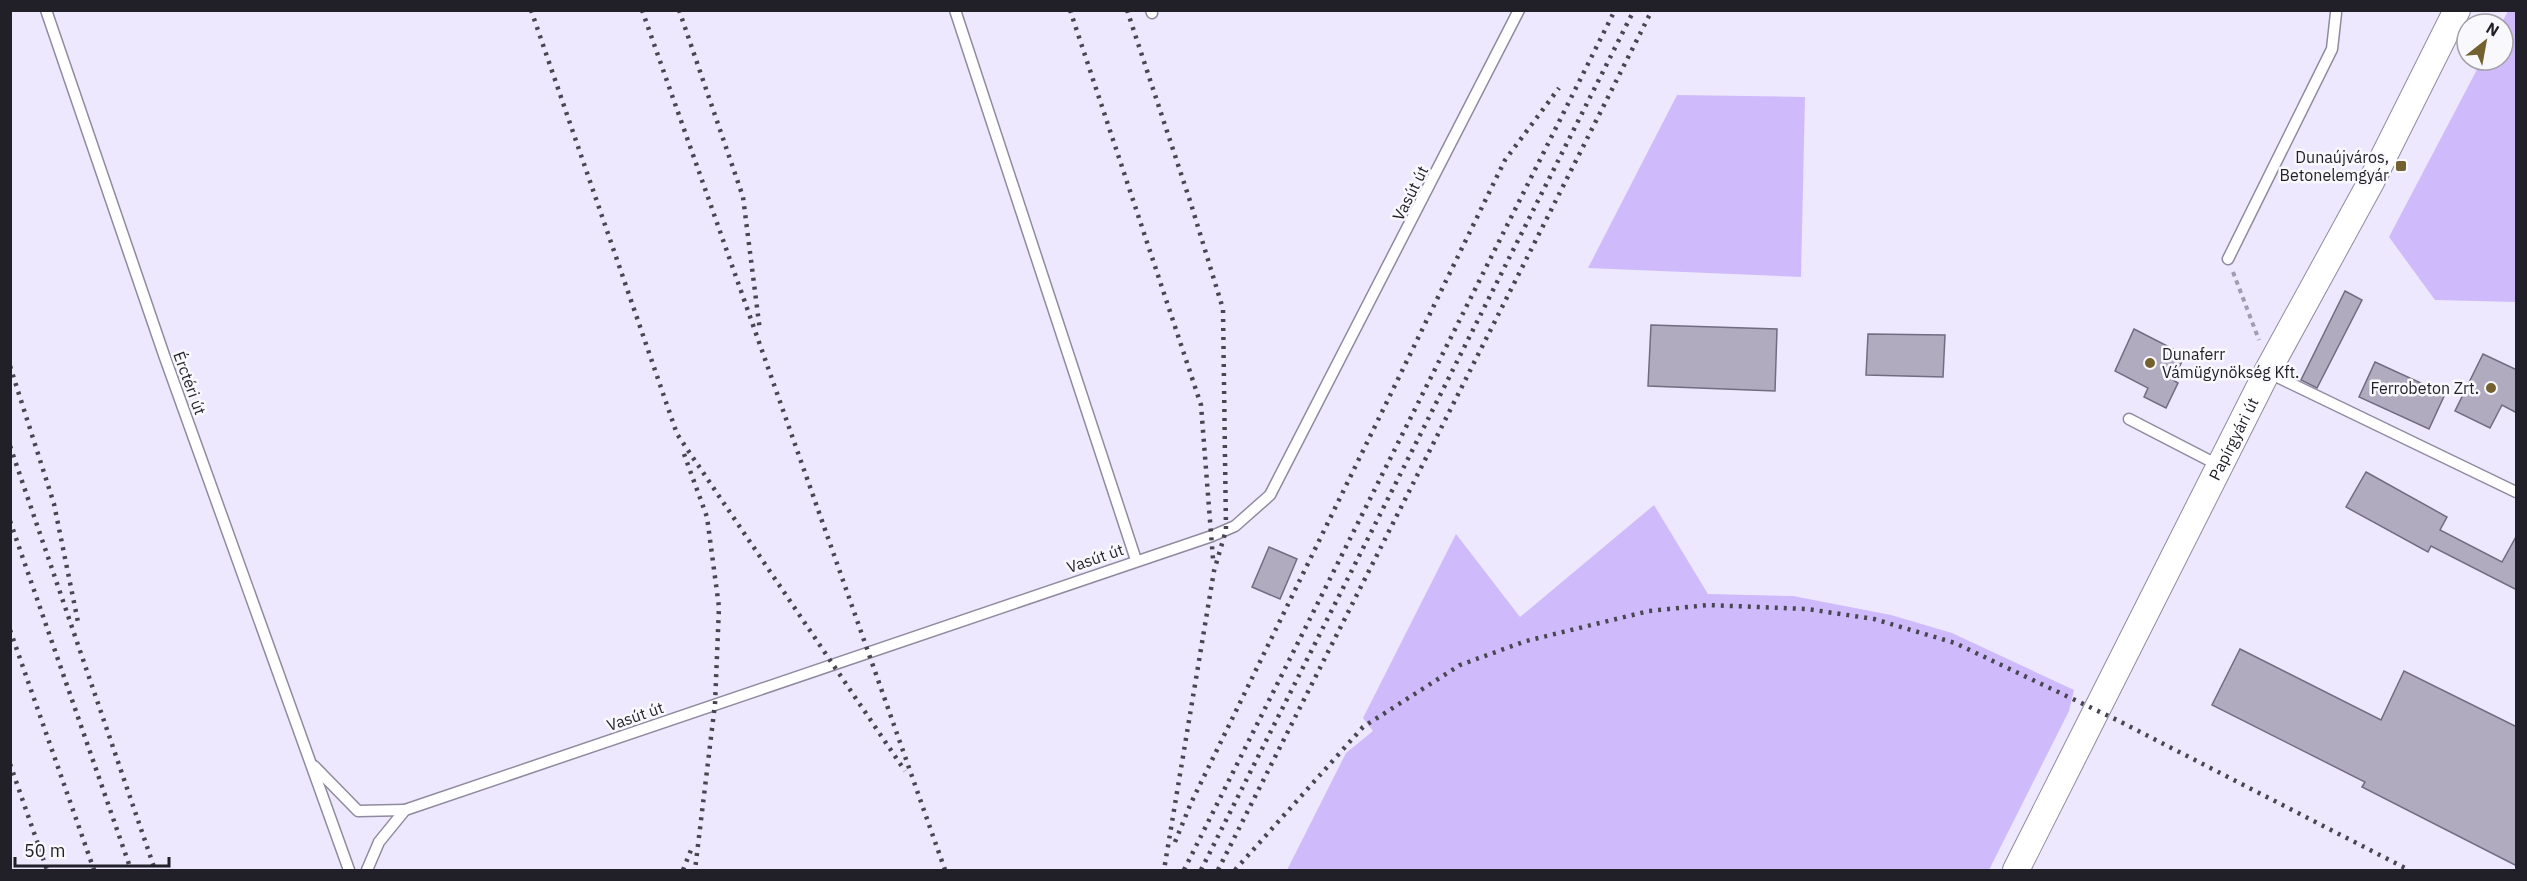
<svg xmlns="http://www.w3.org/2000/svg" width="2527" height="881" font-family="'IBM Plex Sans',sans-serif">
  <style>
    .green { fill: #cfbbfb }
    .building { fill: #b1abc0; stroke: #726c80; stroke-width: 1.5 }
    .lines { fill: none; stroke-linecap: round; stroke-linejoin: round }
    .service-casing { stroke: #908a9f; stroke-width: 13 }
    .tertiary-casing { stroke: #908a9f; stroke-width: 28 }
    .path { stroke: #a19dae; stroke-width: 4; stroke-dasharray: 4.5 4.5; stroke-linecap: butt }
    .service { stroke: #fff; stroke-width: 10 }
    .tertiary { stroke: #fff; stroke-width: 26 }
    .rail { stroke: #484650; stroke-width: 4.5; stroke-dasharray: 3 6; stroke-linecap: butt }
    .poi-dot { fill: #746130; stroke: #f9f8fd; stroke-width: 2 }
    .labels { text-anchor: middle; stroke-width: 5; stroke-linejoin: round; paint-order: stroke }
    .poi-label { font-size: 16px; fill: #211f27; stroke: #f9f8fd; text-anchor: end }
    .street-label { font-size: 16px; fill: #211f27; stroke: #f9f8fd }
  </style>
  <rect width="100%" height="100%" fill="#eee8fe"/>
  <!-- green -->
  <g class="green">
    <path d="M2508,11H2516V302L2435,300L2389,237L2482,60H2503V24H2501Z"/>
    <path d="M1677,95L1805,97L1801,277L1588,268Z"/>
    <path d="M1654,505L1708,594L1793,596L1891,615L1952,633L2074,690L2069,711L1989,870H1287L1346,753L1373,731L1363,718L1456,534L1520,617Z"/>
  </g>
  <!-- building -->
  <g class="building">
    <path d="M2345,291L2362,300L2317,388L2301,380Z"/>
    <path d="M1651,325L1777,329L1775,391L1648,386Z"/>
    <path d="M2134,329L2185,355L2173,380L2178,383L2166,408L2144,397L2148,388L2115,371Z"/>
    <path d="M1868,334L1945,335L1943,377L1866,375Z"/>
    <path d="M2483,354L2517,370V413L2502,405L2490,428L2455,411Z"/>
    <path d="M2375,362L2445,394L2429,429L2359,397Z"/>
    <path d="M2366,472L2447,517L2440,530L2502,562L2517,535V590L2431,546L2428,552L2346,507Z"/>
    <path d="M1269,547L1297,559L1280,599L1252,587Z"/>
    <path d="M2240,649L2381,720L2404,671L2517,727V866L2362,787L2365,782L2212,705Z"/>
  </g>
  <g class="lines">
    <defs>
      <g id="service">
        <path d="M46,10L164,355L349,870"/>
        <path d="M955,10L1136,560"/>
        <path d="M1151,10L1152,13"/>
        <path d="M2228,259L2332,49L2336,13"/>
        <path d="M2267,372L2516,492"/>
        <path d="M2129,419L2220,466"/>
        <path d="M314,766L358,811L405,810"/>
        <path d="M367,870L379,842L405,810L1212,536L1235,526L1270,495L1519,10"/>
      </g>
      <g id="tertiary">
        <path id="s1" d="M2016,870L2267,372L2371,182L2457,10"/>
      </g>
    </defs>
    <!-- service casing -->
    <use href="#service" class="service-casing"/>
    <!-- tertiary casing -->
    <use href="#tertiary" class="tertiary-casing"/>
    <!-- path -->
    <path class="path" d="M2233,272L2259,340"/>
    <!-- service -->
    <use href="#service" class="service"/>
    <!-- tertiary -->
    <use href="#tertiary" class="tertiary"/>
    <!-- rail -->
    <g class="rail">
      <path d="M531,10L677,434L905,771"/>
      <path d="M642,10L945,870"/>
      <path d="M679,10L743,197L760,331"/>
      <path d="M1070,10L1201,405L1213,559"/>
      <path d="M1127,10L1191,204L1223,309L1226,530L1214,571L1164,870"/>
      <path d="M10,366L54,504L78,622"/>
      <path d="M10,446L155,870"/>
      <path d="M684,454L707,517L719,607L715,704L695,870"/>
      <path d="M10,521L131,870"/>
      <path d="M10,630L94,870"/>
      <path d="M10,764L47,870"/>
      <path d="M1175,842L1191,803L1505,160L1559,88"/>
      <path d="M683,870L693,845"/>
      <path d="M1184,870L1615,10"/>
      <path d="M1201,870L1634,10"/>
      <path d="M1218,870L1652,10"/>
      <path d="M1235,870L1363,727L1460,665L1526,641L1649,611L1708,605L1807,609L1874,619L1955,643L2117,720L2409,870"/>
    </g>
  </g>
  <!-- markers -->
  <g class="poi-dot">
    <rect x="2395" y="160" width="12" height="12" rx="3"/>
    <circle cx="2150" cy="363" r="6"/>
    <circle cx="2491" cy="388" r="6"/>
  </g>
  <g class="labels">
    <!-- poi labels -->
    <g class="poi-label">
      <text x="2389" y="163">Dunaújváros,<tspan x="2389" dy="18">Betonelemgyár</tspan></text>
      <text x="2162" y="360" text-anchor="start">Dunaferr<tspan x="2162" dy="18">Vámügynökség Kft.</tspan></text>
      <text x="2479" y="394">Ferrobeton Zrt.</text>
    </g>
    <!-- street labels -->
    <g class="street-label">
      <text transform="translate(1410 193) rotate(-63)" y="6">Vasút út</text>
      <text transform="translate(190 383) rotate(70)" y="6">Érctéri út</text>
      <text dy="6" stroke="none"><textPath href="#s1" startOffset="483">Papírgyári út</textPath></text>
      <text transform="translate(1095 558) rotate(-19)" y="6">Vasút út</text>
      <text transform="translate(635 716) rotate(-19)" y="6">Vasút út</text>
    </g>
  </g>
  <!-- border -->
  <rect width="2527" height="881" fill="none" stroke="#211f27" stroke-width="24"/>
  <!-- north arrow -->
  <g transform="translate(2485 42) rotate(31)"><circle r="28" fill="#f9f8fd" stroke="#a3a1a7" stroke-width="1.5"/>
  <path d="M0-4.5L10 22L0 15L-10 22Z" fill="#746130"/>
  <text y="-9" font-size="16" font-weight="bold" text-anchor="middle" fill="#211f27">N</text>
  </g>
  <!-- scale -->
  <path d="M15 857v9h154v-9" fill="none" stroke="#211f27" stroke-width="3"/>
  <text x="24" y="857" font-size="18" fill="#211f27" stroke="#f9f8fd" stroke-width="4.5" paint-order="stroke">50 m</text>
</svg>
